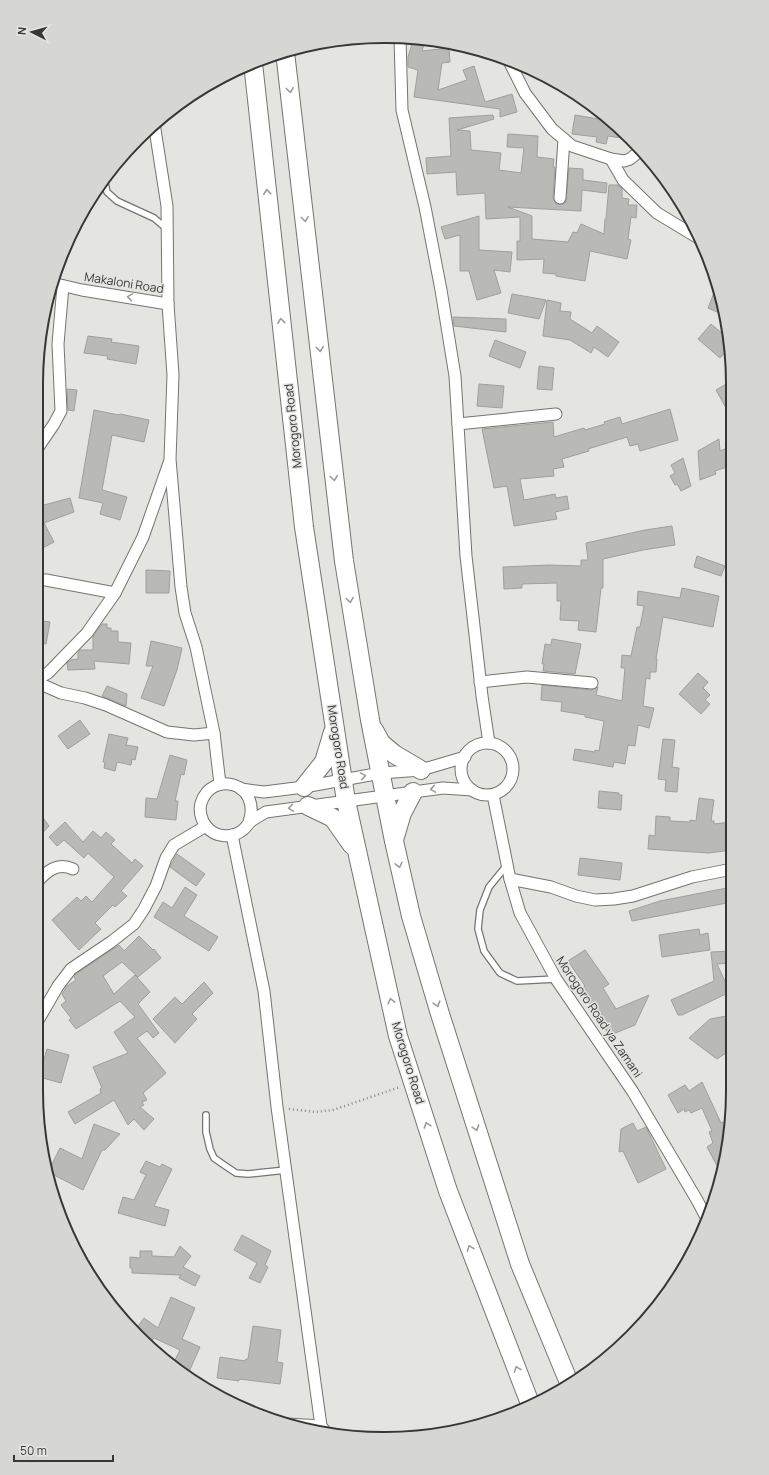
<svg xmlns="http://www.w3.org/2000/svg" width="769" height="1475" font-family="Manrope,sans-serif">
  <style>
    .building { fill: #b9b9b6; stroke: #9f9f9c }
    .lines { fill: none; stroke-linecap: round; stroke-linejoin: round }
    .service-casing { stroke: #747471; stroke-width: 8 }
    .minor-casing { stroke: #747471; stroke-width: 13 }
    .trunk-casing { stroke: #747471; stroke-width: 20 }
    .path { stroke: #8a8a88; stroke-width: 2.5; stroke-dasharray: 1 3; stroke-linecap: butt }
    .service { stroke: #fff; stroke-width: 5.5 }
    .minor { stroke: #fff; stroke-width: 11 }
    .trunk { stroke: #fff; stroke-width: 18 }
    .oneway { stroke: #9b9b9a }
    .labels { text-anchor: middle; stroke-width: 3; stroke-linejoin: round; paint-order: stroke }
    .street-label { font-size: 12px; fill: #373736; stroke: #e4e4e1 }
    .rim { fill: none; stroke: #373736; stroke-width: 2 }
  </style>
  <rect width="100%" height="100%" fill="#e4e4e1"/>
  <!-- building -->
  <g class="building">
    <path d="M414,38L425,40L422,51L449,48L450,62L442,63L438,90L467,80L463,70L474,66L485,102L512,94L517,112L500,117V109L414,97L418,70L408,67V57Z"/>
    <path d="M600,113L614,122L629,139L608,136L606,144L596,142L597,137L572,134L575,115L599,119Z"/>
    <path d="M493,115L494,119L457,130L470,131L471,150L501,153L499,170L521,173L524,148L507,147L508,134L538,136L537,157L554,159L553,167H555L553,198L556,204H563L566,202L569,168L583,169V180L607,183L606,193L582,190L581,211L508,207L532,216V239L568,242L573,232L577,233L581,224L604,234L605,219H606L609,185H618L622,189V198L629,199L628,205H637L636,218L631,217L628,239L631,240L627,259L590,251L585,281L556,276V274L543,273L544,259L517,260V241H520V217L486,219L485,193L457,195L456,172L427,174L426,158L451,156L449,118Z"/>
    <path d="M479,216V250L512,252L510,272L494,270L501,293L477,300L469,271H460V235L445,239L441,227Z"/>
    <path d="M716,288L721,305L724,315L708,308Z"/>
    <path d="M512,294L546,300L539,319L508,313Z"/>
    <path d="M547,300L561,303L560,311L571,312L570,319L592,333L597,326L619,342L608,357L594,347L591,353L570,340L543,336Z"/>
    <path d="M453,317L506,319V332L454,326Z"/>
    <path d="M711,324L730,340V347L720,358L698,339Z"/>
    <path d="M88,336L112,339L111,342L139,346L136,364L107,359L108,356L84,353Z"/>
    <path d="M495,340L526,352L520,368L489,356Z"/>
    <path d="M539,366L554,368L552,390L537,389Z"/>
    <path d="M479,384L504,386L502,408L477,406Z"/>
    <path d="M726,384L730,391V415L716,390Z"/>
    <path d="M67,389L77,390L74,411L68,410Z"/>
    <path d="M670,409L678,440L640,451L638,444L630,446L627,437L588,449L589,451L562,459L564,467L553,469L554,476L520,479L524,500L555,494L556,498L567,496L569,509L555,512L557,519L514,526L507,486L494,488L482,429L553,422L554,437L584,428L585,430L605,424L604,422L620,417L622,424Z"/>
    <path d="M94,410L119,415L120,414L149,420L144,442L112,435L102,490L127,497L120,520L100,514L103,503L79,498Z"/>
    <path d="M719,439L720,451L727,448L730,456V466L715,471L716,474L700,480L698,451Z"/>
    <path d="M683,458L691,486L681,491L677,484L675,485L670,476L675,473L671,465Z"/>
    <path d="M70,498L74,512L44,523L54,542L37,551V507Z"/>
    <path d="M672,526L675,545L643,550L603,559V588H601L596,632L578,630L579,621L560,620L561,601H557V583L522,584V588L504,589L503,567L549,565L581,566V560H588L586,543L645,530Z"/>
    <path d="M697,556L725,566L721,576L694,567Z"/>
    <path d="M146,570L170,571L169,593H146Z"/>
    <path d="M682,588L719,596L713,627L663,617L656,659H657L656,672H650V679L646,678L643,706L654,708L649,728L638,725L635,746L628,745L625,764L614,762L613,767L573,760L575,749L595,752V750L599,751L604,721L585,717V715L561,711L562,702L541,700L542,685L591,690L598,687L596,695L622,701L625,668H621L622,655L631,656L637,627H640L644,606L637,605L638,591L680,598Z"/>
    <path d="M36,620L50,622L46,644L36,642Z"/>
    <path d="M102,624H107V628H111V631H118V642L131,643L129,664L94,661L95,669L68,670L67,663L71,660L78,659V653L80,650H93V636Z"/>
    <path d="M552,639L581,644L575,674L543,671L544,664H542L545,644L551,645Z"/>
    <path d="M151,641L182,648L177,670L164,706L141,698L153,666H146Z"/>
    <path d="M698,673L708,682L703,688L710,695L705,700L710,704L701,714L679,694Z"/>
    <path d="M107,686L127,694L126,706L102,696Z"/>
    <path d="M80,720L90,734L68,749L58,736Z"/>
    <path d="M109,734L128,738L126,745L138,747L135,760L132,759L131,765L117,762L115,771L104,768L105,762H103Z"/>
    <path d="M663,739L675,740L672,767L679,768L677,792L665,791L666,780L658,779Z"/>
    <path d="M170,755L187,760L184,775L181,774L175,801H178L176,820L145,817L146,798L157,799Z"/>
    <path d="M599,791L619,793V795H622L621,810L598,808Z"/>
    <path d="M699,798L714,800L711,821H714V824L731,822V850L709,853L648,849L649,835L655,836L656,816L670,817V821L690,822V820L696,821Z"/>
    <path d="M36,808L49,826L36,840Z"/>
    <path d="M65,822L83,842L93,831L101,838L106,832L115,840L111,844L132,863L135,859L143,866L121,891L127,896L115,907L113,905L95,923L101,929L79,950L52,920L77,897L81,901L86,896L92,902L114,877L88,853L84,858L64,840L57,846L49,837Z"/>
    <path d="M177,854L205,874L196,886L170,867Z"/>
    <path d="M580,858L622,863L620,880L578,875Z"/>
    <path d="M185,887L197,895L184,916L218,937L209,951L154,917L163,902L172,908Z"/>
    <path d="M732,887V902L632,921L629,911L660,901Z"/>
    <path d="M699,929L700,935L708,933L710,950L662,957L659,935Z"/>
    <path d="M139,936L153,950L154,949L161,958L138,977L122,962L103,976L114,994L135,975L150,992L138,1004L159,1033L153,1038L147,1031L137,1038L166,1073L143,1093L147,1100L142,1102L144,1105L140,1107L154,1119L144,1130L134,1119L128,1125L114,1100L75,1124L68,1112L101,1093L100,1089L102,1088L93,1067L128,1053L114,1032L135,1017L120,1001L76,1029L69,1020L71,1018L61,1005L66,1001L62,994L67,986L76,980L74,977L76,974L119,945L124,951Z"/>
    <path d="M585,950L609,984L603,988L616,1009L649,995L635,1025L608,1036L600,1013L598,1015L580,990L585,986L568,961Z"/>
    <path d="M732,951V963L717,964L730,992L682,1015H678L671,1000L714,981L711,952Z"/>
    <path d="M204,982L213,993L192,1014L197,1019L175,1043L153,1019L175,997L182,1004Z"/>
    <path d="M732,1015V1049L717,1059L689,1038L710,1019Z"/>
    <path d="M47,1049L69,1055L61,1083L39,1077Z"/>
    <path d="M702,1082L721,1123L726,1121L730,1130L722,1175L707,1147L713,1143L709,1132L712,1131L702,1108L691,1113L689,1110L685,1112L684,1109L678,1113L668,1095L685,1085L689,1091Z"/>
    <path d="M633,1123L637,1131L646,1127L666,1169L638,1183L623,1151L619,1152L621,1129Z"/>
    <path d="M94,1124L120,1134L105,1150H102L83,1190L50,1173L49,1170L60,1148L82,1159Z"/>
    <path d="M146,1161L160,1167L162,1164L172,1169L154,1206L169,1210L165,1226L118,1213L123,1197L134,1200L146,1175L140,1172Z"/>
    <path d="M242,1235L271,1251L265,1265L268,1267L260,1283L249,1278L257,1263L234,1250Z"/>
    <path d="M180,1246L191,1256L183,1267L200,1276L195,1286L179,1278L181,1275L132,1273V1268H130V1257L140,1258V1251H152V1256L174,1257Z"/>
    <path d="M171,1297L195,1308L182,1339L200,1347L188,1374L180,1370L173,1364L180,1350L154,1338L150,1342L136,1329L144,1318L158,1328Z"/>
    <path d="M253,1326L281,1330L277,1362L283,1363L280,1384L239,1379V1381L217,1378L220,1357L245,1361L246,1359H248Z"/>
  </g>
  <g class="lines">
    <defs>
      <g id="service">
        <path d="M104,179L107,192L117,201L154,218L167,229"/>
        <path d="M507,865L489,887L480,910L478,929L484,951L500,973L517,981L556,979"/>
        <path d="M206,1115V1132L210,1149L214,1158L224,1165L236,1173L248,1174L286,1170"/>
      </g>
      <g id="minor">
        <path d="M400,37L402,110L425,207L441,290L455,376L466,556L482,696L489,743"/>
        <path d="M509,61L525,93L552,129L572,146L611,159L624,161L630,159L640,151"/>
        <path d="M154,123L167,206L168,304L173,375L170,459L181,587L185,613L196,647L214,733L220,784"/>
        <path d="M611,159L623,180L657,213L700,239"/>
        <path d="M560,198L564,139"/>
        <path d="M52,283L82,290L168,304"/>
        <path d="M458,424L556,414"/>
        <path d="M37,449L54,424L61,411L58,344L63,286"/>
        <path d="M37,580H46L115,593"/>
        <path d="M36,680L48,673L87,633L115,593L143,537L169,463"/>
        <path d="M36,682L61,693L85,698L106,705L167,732L194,735L214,733"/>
        <path d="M480,682L527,677L592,683"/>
        <circle cx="487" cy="769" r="26"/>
        <path d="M241,789L264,792L304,787L381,773L421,770L465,757"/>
        <path d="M493,795L510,879L520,913L556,979L633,1092L697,1200L707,1219"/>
        <path d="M249,822C262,783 212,769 201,803C199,810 201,820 206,826C215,838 233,839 244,829C246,827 248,824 250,822C255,818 261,815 266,812L443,788L472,790"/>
        <path d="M232,835L264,991L277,1107L321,1426L324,1430"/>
        <path d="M510,879L551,887L576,896L595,900L614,899L633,896L692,877L732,869"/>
        <path d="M36,883C47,871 57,862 73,869"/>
        <path d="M36,1024L58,986L71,969L111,942L134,924L144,909L156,886L166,858L174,845L206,826"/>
        <path d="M288,1424L321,1426"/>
      </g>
      <g id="trunk">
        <path d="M285,52L344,561L370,720L394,841L411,916L440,1014L520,1264L570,1385"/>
        <path d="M253,63L304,527L346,801L398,1036L448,1191L531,1406"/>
        <path d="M374,730L381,743L394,754L421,770"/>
        <path d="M304,787L324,762L333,732"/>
        <path d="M308,806L333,818L352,845"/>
        <path d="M394,840L402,813L413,792"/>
      </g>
    </defs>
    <!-- service casing -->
    <use href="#service" class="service-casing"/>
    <!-- minor casing -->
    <use href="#minor" class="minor-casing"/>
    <!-- trunk casing -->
    <use href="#trunk" class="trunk-casing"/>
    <!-- path -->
    <path class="path" d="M289,1109L316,1112L333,1110L400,1087"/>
    <!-- service -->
    <use href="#service" class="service"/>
    <!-- minor -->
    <use href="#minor" class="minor"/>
    <!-- trunk -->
    <use href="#trunk" class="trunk"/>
  </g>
  <!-- one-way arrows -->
  <defs><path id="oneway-chevron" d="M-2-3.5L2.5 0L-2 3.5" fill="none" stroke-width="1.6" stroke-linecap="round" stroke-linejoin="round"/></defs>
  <g class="oneway">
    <use href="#oneway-chevron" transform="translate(290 90) rotate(83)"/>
    <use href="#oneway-chevron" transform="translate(267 192) rotate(-96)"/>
    <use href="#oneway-chevron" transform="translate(305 219) rotate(83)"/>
    <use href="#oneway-chevron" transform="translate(130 297) rotate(-171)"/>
    <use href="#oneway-chevron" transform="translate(281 321) rotate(-96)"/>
    <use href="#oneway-chevron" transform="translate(320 349) rotate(83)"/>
    <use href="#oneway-chevron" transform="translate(334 478) rotate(83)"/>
    <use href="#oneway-chevron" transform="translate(350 600) rotate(81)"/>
    <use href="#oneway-chevron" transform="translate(363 776) rotate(-9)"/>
    <use href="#oneway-chevron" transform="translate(433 789) rotate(171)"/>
    <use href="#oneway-chevron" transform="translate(291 808) rotate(171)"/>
    <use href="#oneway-chevron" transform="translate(399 865) rotate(77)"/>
    <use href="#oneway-chevron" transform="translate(391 1001) rotate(-103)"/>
    <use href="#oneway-chevron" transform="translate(437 1004) rotate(74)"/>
    <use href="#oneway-chevron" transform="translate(427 1125) rotate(-108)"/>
    <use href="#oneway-chevron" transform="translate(476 1128) rotate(72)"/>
    <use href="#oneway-chevron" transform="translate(470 1248) rotate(-111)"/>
    <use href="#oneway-chevron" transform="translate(517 1369) rotate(-111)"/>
  </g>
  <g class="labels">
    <!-- street labels -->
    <g class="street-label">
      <text transform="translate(124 283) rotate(9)" y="4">Makaloni Road</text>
      <text transform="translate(293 426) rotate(-96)" y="4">Morogoro Road</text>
      <text transform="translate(338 747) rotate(81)" y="4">Morogoro Road</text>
      <text transform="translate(599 1017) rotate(56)" y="4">Morogoro Road ya Zamani</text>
      <text transform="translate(408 1063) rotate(73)" y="4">Morogoro Road</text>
    </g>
  </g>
  <!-- crop -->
  <path d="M0 0H769V1475H0ZM384 43H385A341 341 0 0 1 726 384V1091A341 341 0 0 1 385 1432H384A341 341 0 0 1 43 1091V384A341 341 0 0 1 384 43Z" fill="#d6d6d3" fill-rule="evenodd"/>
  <path class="rim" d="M384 43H385A341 341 0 0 1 726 384V1091A341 341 0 0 1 385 1432H384A341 341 0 0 1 43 1091V384A341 341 0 0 1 384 43Z"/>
  <!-- north arrow -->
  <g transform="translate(32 32) rotate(276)" stroke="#e4e4e1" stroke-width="3" paint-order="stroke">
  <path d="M0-3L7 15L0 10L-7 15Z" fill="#373736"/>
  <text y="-6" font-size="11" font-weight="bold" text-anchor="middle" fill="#373736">N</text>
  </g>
  <!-- scale -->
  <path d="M14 1455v6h99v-6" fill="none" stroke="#373736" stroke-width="2"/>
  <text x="20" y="1455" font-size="12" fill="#373736" stroke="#e4e4e1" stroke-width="3" paint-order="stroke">50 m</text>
</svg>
